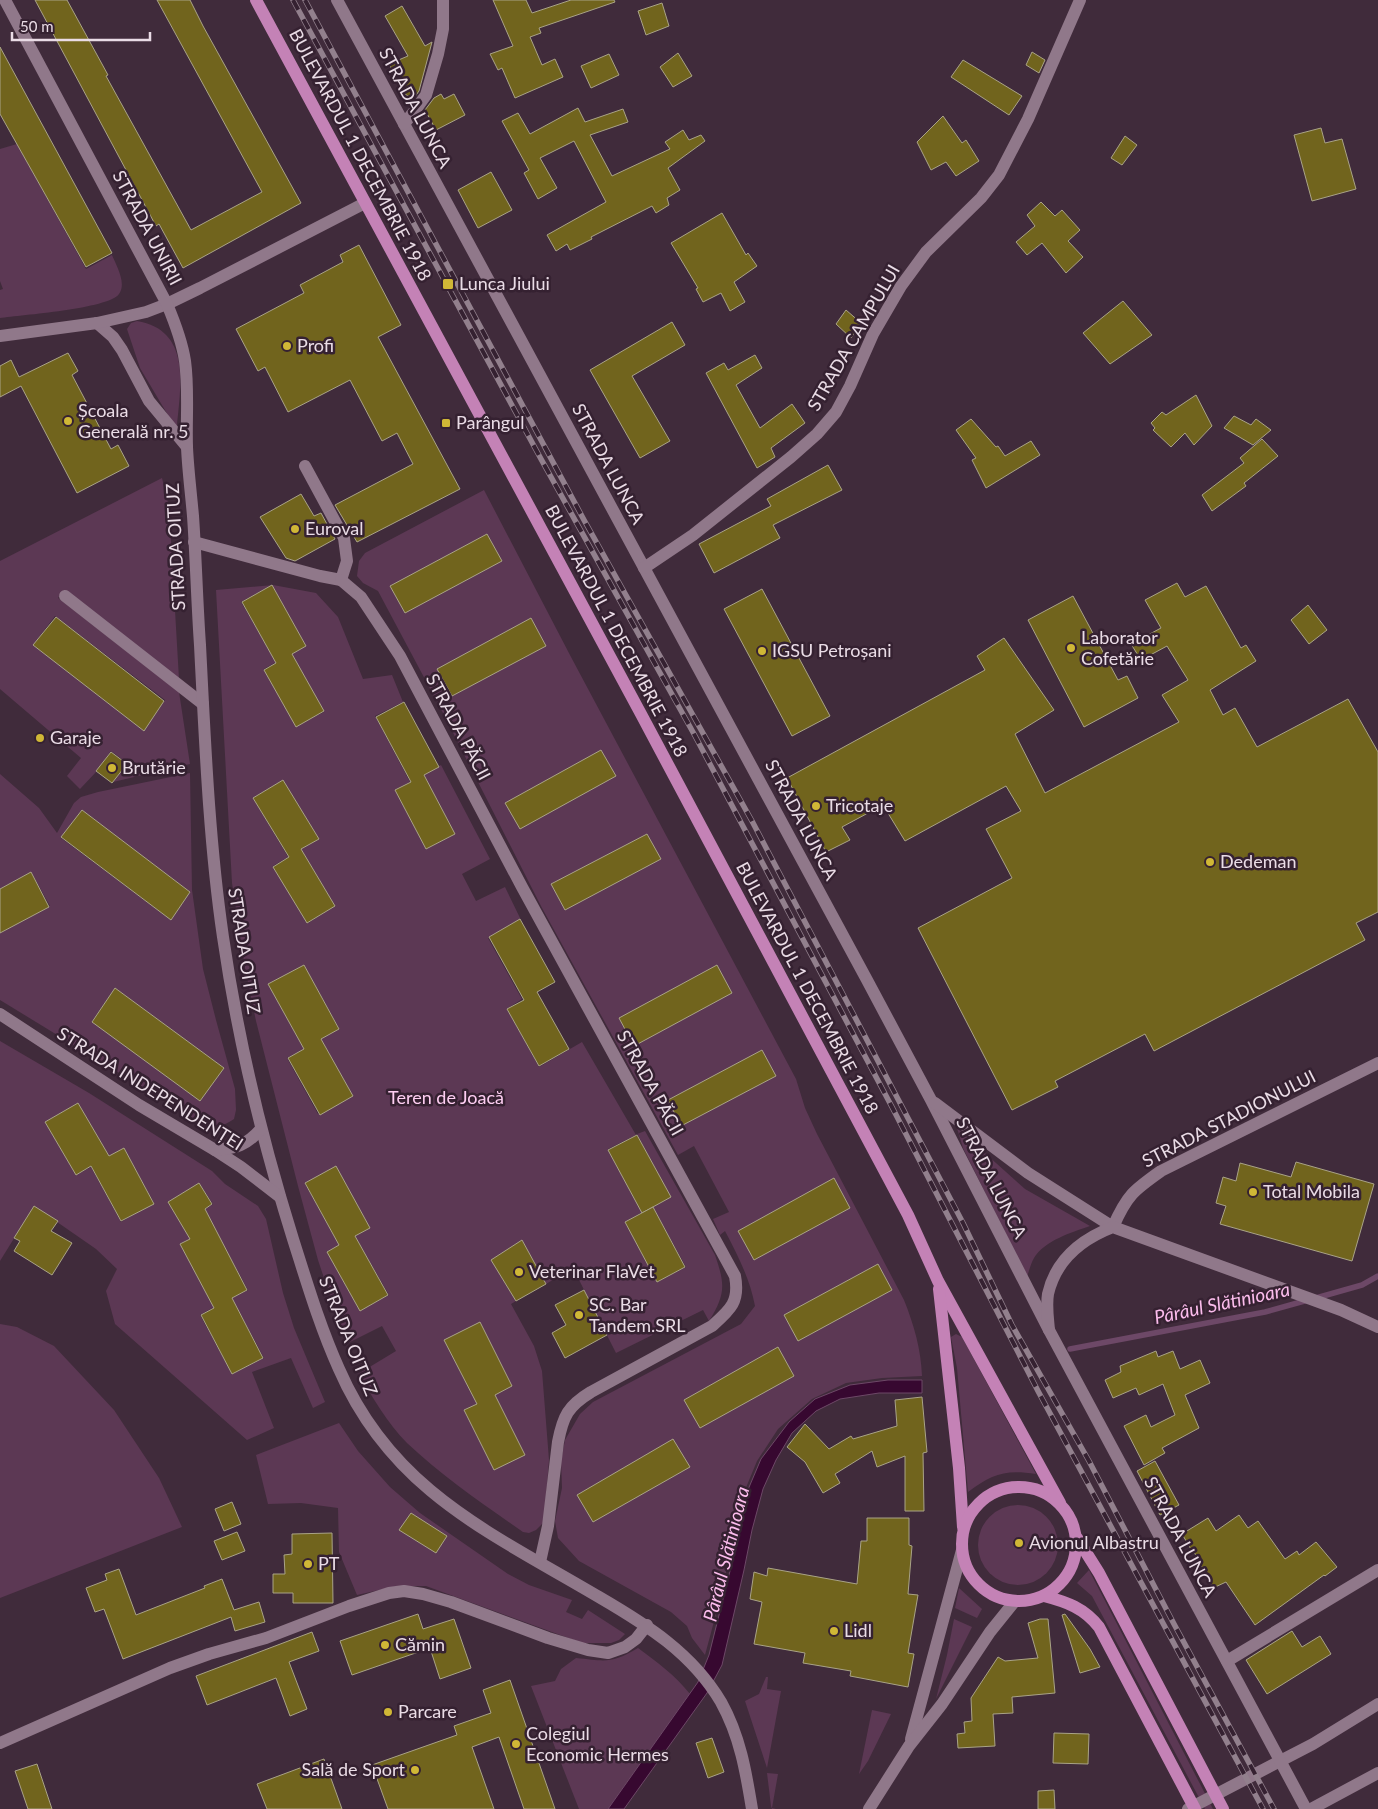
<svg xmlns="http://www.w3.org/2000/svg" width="1378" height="1809" font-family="Lato,sans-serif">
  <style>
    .green { fill: #5c3854; fill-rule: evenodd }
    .water { fill: #370830; stroke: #6d4867 }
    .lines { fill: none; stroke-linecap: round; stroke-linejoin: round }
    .stream { stroke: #6d4867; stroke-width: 5.5 }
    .building { fill: #71641d; stroke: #a9a387 }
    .minor { stroke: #90788a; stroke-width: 12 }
    .tertiary { stroke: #90788a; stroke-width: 12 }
    .secondary { stroke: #90788a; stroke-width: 12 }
    .primary { stroke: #c482b6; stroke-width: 12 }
    .rail-casing { stroke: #92808d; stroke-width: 5.5 }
    .rail { stroke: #352131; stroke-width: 4; stroke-dasharray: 11; stroke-linecap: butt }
    .poi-dot { fill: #d0b736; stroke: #352131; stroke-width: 2 }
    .labels { text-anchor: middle; stroke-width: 5; stroke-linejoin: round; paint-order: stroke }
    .street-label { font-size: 18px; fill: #eadce6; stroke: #352131 }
    .poi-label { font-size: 18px; fill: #eadce6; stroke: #352131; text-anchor: start }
    .park-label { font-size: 18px; fill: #fecef2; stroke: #352131 }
    .water-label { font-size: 19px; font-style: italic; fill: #fbbcec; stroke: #352131 }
  </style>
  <rect width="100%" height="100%" fill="#402b3b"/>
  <!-- green -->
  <g class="green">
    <path d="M17,144L86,269L112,255C116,265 127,283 119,294C108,309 21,315 0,318V290L3,289L0,281V149Z"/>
    <path d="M137,321C191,330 181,385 177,426L175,427L140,368L127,329L131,323Z"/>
    <path d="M162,478L169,507L179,679L64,590L58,598L179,692L190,764L113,782L127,763L111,751L96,772L80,789L67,776L81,758L0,689V561ZM55,616L165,700L144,731L33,645Z"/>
    <path d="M484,490L571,657L796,1079L805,1108L817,1134L904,1300C914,1325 921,1349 922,1376L882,1378L846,1383L812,1399L778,1429L757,1461L745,1490L720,1599L705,1655L692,1638L687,1626L671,1612L579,1561L558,1538L555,1521L562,1488L561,1461L565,1440L580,1414L593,1402L741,1324L755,1306C750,1279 738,1256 725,1231L720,1235L713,1219L729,1212L694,1146L678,1155L542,908L443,713L378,591L363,583L357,576L359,561L365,553Z"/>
    <path d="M273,585L316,593L338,617L363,679L392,675L403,702L375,716L410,782L395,790L426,849L455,834L424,775L441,765L490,859L462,874L476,901L505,887L521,920L488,938L522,999L507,1009L539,1067L582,1042L636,1135L608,1149L642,1212L625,1222L657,1282L686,1267L653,1207L670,1197L637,1134L645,1131L715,1255C725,1284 726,1294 709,1321L703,1310L616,1353L573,1268L546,1284L522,1240L492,1260L516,1301L511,1304L534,1346L542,1371L549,1460L544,1522L536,1530L529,1533L523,1532C483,1504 443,1477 407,1443C387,1423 373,1397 358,1374L396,1351L382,1326L346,1344L318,1260L298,1186L256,1021L245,968L232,883L216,590ZM272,585L306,646L291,654L324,712L296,726L264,669L276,662L241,602ZM283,780L319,839L301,849L335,906L308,923L273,866L288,857L253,798ZM304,965L339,1028L321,1039L353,1096L318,1114L287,1058L304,1049L268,984ZM335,1167L370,1228L355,1236L389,1295L360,1311L327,1252L339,1245L305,1184Z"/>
    <path d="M190,773L192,890L203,969L216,1020L235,1089L236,1110L234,1119C220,1128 214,1129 198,1121L0,1000V933L50,906L31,872L0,889V774L39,808L57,833L74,803L81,797L98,792ZM82,810L190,892L171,920L61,838ZM115,988L224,1068L200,1101L92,1021Z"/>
    <path d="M0,1041L89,1093L212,1171L225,1184L258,1206L266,1219L283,1293L294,1328L325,1402L313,1408L291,1358L252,1372L274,1428L247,1440L115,1324L106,1291L117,1269L96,1249L34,1206L0,1261ZM78,1103L109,1156L124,1148L154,1203L121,1222L91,1167L76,1175L45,1122ZM199,1183L213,1204L181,1224L168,1202ZM213,1226L248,1290L232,1298L264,1358L232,1374L200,1315L214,1307L180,1244Z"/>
    <path d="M957,1128L1025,1189L1090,1226C1072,1232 1044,1241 1034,1258C1031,1263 1029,1271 1027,1277L963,1148Z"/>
    <path d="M0,1324L17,1327L54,1346L114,1410L159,1478L182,1527L0,1598Z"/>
    <path d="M956,1334L962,1337L1036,1474C1005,1469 992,1474 968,1492L957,1368L951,1337Z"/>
    <path d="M339,1423L358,1451L390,1487L420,1513L508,1574L529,1585L572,1600L566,1612L582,1619L588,1610L625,1634L619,1640L611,1643H582L426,1586H397L357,1595L339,1552L338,1508L301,1503L268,1504L256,1455Z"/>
    <circle cx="1018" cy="1545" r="40"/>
    <path d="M1089,1570L1213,1809H1205L1092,1596L1077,1583Z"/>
    <path d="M959,1588L982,1609L977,1618L955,1608Z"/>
    <path d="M954,1619L972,1627L936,1699L947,1655Z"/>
    <path d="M638,1648C657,1662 675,1675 690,1694L608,1809H579L531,1686L555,1681L561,1669L576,1658C606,1661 611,1664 638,1648Z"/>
    <path d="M766,1677H768L767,1689L781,1691L767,1768L745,1701L759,1694Z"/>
    <path d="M872,1710L891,1714L868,1761L859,1774Z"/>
    <path d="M767,1773L778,1774L772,1808L776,1809H772L771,1806Z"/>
  </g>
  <!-- water -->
  <path class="water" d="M888,1380H922V1393H879L840,1399L816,1411L792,1433L776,1460L763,1489L752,1530L744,1570L722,1665L707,1693L624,1809H608L698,1682L709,1655L731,1567L747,1492L761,1459L789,1422L815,1399L850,1385Z"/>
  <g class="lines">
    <!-- stream -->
    <g class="stream">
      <path d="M1316,1298L1362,1285L1378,1276"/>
      <path d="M1070,1349L1265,1312L1308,1300"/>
    </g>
  </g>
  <!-- building -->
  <g class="building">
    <path d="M35,0H67L108,75L106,76L191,230L262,192L157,0H190L203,26L301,203L183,268L159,224L156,226Z"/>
    <path d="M493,0H526L532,13L571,0H614L615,2L539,28L541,33L530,37L542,65L555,59L563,77L515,98L502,68L498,70L490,54L513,46Z"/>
    <path d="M662,3L669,26L646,35L638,11Z"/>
    <path d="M402,6L425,46L432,42L419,91L414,98L406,95L389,64L408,56L385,16Z"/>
    <path d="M0,47L112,253L86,267L0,114Z"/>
    <path d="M1032,52L1045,60L1039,73L1026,65Z"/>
    <path d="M678,53L692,76L673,87L660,67Z"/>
    <path d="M609,54L619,75L591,88L581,66Z"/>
    <path d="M963,60L1022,96L1009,115L951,77Z"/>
    <path d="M441,94L444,99L454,94L465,115L436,130L425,110L434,98Z"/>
    <path d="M578,108L585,122L623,109L628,122L590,135L612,176L670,149L665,142L683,130L689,140L701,135L705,141L668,168L680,190L667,198L669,205L656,213L652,206L591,237L592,239L570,250L567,244L556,251L547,235L606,202L574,141L540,158L557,188L538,199L524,173L529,170L502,121L518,113L530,134Z"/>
    <path d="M943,116L962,143L966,140L979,161L956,176L946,162L931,170L917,142Z"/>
    <path d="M1321,128L1325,143L1342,139L1356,189L1312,201L1294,135Z"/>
    <path d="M1125,136L1137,145L1122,165L1111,158Z"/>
    <path d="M491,172L512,210L478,228L458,190Z"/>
    <path d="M1041,202L1055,216L1062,210L1080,230L1068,241L1083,257L1066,273L1042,243L1027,255L1016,242L1035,226L1027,215Z"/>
    <path d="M722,213L746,255L748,253L757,266L734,282L745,302L730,311L721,293L703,302L696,289L698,288L671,243Z"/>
    <path d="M359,245L401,325L378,337L460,489L357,542L335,505L413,464L397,433L382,441L350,380L288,412L265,367L258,371L236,329L304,293L300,285L343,262L340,255Z"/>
    <path d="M1123,301L1152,335L1110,364L1083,333Z"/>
    <path d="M846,310L861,323L851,338L836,324Z"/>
    <path d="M672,322L685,345L632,376L670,441L640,458L590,370Z"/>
    <path d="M68,353L78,371L72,375L111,449L118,445L129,466L77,493L21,386L0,397V366L11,360L19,377Z"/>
    <path d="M755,355L762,368L736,385L760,428L792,404L805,423L771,448L775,457L757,468L706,373L724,363L728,370Z"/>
    <path d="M1196,395L1212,426L1194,445L1185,433L1171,447L1153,430L1155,428L1151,423L1162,412L1166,415Z"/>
    <path d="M1234,416L1251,425L1256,419L1271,430L1253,445L1224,428Z"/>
    <path d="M971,419L996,447L998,446L1005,456L1031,441L1040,455L986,488L972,460L976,458L956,430Z"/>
    <path d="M1262,439L1278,456L1244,483L1246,486L1212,511L1202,495L1244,463L1240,458Z"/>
    <path d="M828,465L842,490L773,525L780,538L714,573L699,544L771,506L767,499Z"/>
    <path d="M301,494L314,516L321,513L335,539L295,561L286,558L260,517Z"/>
    <path d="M487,534L502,561L405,613L390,586Z"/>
    <path d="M1177,583L1185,597L1206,586L1241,648L1246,645L1256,661L1210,690L1223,715L1235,708L1257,747L1348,699L1378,752V912L1356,923L1365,940L1154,1051L1145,1034L1055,1081L1058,1087L1012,1110L918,928L1012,878L986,829L1021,811L1006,786L905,841L883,805L842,827L850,840L826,852L787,778L985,670L977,656L1004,638L1054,710L1015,734L1045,793L1179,722L1162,695L1188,680L1167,646L1141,660L1131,644L1161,628L1145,600Z"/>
    <path d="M272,585L306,646L292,654L324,711L296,727L264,670L276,663L242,602Z"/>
    <path d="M762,589L830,716L792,736L724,609Z"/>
    <path d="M1073,596L1118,680L1127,676L1138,698L1084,727L1028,620Z"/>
    <path d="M1308,605L1327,630L1309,644L1291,620Z"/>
    <path d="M56,617L164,701L144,731L33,645Z"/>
    <path d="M531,618L546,646L452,696L437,669Z"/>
    <path d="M404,702L439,767L424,775L455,834L426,849L395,790L411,782L376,717Z"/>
    <path d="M601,750L616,776L520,829L505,803Z"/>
    <path d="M111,752L127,764L112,783L96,771Z"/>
    <path d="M283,780L319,839L301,849L335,906L307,923L273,867L289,857L253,798Z"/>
    <path d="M82,810L190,892L171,920L61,837Z"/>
    <path d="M647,834L661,859L565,910L551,884Z"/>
    <path d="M31,872L49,907L0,933V889Z"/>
    <path d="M520,919L555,982L537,992L569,1049L539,1066L507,1009L524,1000L489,937Z"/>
    <path d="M304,965L339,1029L321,1039L353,1096L320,1115L288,1058L304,1049L268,984Z"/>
    <path d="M717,965L732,993L634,1046L619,1018Z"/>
    <path d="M115,988L224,1068L200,1101L92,1022Z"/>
    <path d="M762,1050L776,1076L681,1126L668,1100Z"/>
    <path d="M78,1103L109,1156L124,1148L154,1204L121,1221L91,1166L76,1175L45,1122Z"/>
    <path d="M637,1135L671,1197L642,1213L608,1150Z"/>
    <path d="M1296,1162L1374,1184L1352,1261L1220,1224L1226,1206L1216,1203L1223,1177L1236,1181L1240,1163L1291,1177Z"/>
    <path d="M336,1166L370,1228L355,1236L388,1295L360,1311L327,1252L339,1245L305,1183Z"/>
    <path d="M834,1178L850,1208L754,1260L738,1231Z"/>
    <path d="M199,1183L212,1204L205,1209L247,1290L232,1298L263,1358L232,1374L201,1315L214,1308L180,1244L190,1239L168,1202Z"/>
    <path d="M34,1206L58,1221L51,1231L72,1243L52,1275L14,1251L20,1241L14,1238Z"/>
    <path d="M653,1207L685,1267L657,1282L625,1222Z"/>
    <path d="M522,1240L546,1284L516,1301L491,1260Z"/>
    <path d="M878,1264L892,1290L798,1341L784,1315Z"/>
    <path d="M584,1290L607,1335L565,1358L552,1333L566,1325L555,1305Z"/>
    <path d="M480,1322L512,1386L495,1395L525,1455L494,1470L464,1410L477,1404L444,1340Z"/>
    <path d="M778,1347L794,1376L700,1428L684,1400Z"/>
    <path d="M1156,1351L1158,1357L1173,1351L1180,1369L1200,1360L1210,1383L1185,1395L1199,1428L1162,1448L1165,1453L1144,1465L1124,1426L1146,1415L1151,1427L1175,1415L1163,1384L1139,1395L1136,1388L1113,1398L1105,1380L1121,1372L1120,1366Z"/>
    <path d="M922,1397L927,1452L923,1453L924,1511H905V1456L877,1467L872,1451L835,1474L840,1483L823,1493L805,1462L787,1447L805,1424L829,1449L851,1436L853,1439L897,1426L895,1400Z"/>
    <path d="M673,1439L690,1467L593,1522L577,1495Z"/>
    <path d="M1155,1461L1179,1505L1160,1515L1137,1471Z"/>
    <path d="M232,1502L241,1524L224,1531L215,1509Z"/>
    <path d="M411,1513L447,1536L436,1553L399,1530Z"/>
    <path d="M1239,1515L1248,1528L1258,1521L1285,1559L1297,1551L1299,1555L1316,1542L1337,1567L1325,1576L1324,1575L1255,1625L1226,1582L1213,1588L1193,1550L1192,1551L1182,1534L1208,1518L1216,1531Z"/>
    <path d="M867,1518H909V1545L912,1546L908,1594L918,1595L908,1653L914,1654L908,1687L850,1676L851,1671L803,1663L805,1653L754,1644L762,1602L750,1599L754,1572L767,1576L768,1568L857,1584L861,1541H867Z"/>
    <path d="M237,1532L245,1551L222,1560L214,1541Z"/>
    <path d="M332,1533L333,1603H293V1593H273V1574H285L284,1555L292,1554V1534Z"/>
    <path d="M119,1569L136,1615L205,1588L204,1586L222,1579L234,1610L259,1602L265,1622L235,1631L231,1617L123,1659L104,1609L95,1612L86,1588L107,1580L105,1574Z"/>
    <path d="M418,1614L423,1629L454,1619L471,1668L440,1679L430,1648L352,1675L340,1641Z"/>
    <path d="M1065,1614L1090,1649L1100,1667L1080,1673L1062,1615Z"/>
    <path d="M1040,1619H1048L1055,1693L1012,1697L1013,1713L993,1714L995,1746L958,1748L957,1734L965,1733L964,1722L972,1721L971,1698L998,1657L1005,1661L1038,1658L1028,1623Z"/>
    <path d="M1292,1631L1302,1647L1320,1636L1331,1654L1267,1694L1246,1660Z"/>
    <path d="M312,1632L319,1651L289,1662L307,1709L290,1716L276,1678L207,1705L196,1676Z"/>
    <path d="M510,1680L555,1809H524L499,1737L472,1747L494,1809H388L372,1765L457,1735L454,1726L491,1713L483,1690Z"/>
    <path d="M1054,1733L1089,1734L1088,1764L1053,1763Z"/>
    <path d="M712,1738L724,1772L708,1778L696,1743Z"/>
    <path d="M324,1759L342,1809H267L257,1784Z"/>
    <path d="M37,1764L52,1809H28L15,1771Z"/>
    <path d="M1054,1790L1055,1809H1038V1791Z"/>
  </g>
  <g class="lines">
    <!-- minor -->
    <g class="minor">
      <path d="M337,0L867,980L931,1100L1049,1330"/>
      <path d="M404,124L416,109L426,95L438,54L443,29V0"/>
      <path d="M97,323L113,337L122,350L149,401L187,447"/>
      <path d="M0,336L97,323L146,312L167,304L200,288L365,203"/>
      <path d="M194,542L320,576L341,580L347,561L344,538L305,466"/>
      <path d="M644,568L693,535L791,457L817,434L836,412L850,386L873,334L901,286L926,252L981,198L999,175L1028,119L1080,0"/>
      <path d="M341,580L361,597L400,656L522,887L735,1276C740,1302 730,1310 712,1326L591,1392C568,1406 563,1416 558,1442L548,1526L540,1562"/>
      <path d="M65,596L203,704"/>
      <path d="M935,1103L1028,1173L1113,1227C1127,1195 1134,1190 1161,1171L1378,1063"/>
      <path d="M1227,1661L1378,1570"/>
      <path d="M0,1743L170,1668L209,1654L266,1638L349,1606L389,1593L404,1591L423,1594L451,1602L548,1638L588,1650L608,1653L625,1647L636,1639L647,1625"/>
      <path d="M1311,1809L1378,1773"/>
    </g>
    <!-- tertiary -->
    <g class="tertiary">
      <path d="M5,0L167,304C175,323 182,341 185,361C189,390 186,419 187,447C188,470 191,493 193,516C196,559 197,602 200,645C205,742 209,841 223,937C238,1040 262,1140 293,1239C307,1283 320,1327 339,1369C392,1491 491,1533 599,1597C647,1625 692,1653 721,1702C740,1736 746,1772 752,1809"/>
      <path d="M0,1014L139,1105L215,1150L241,1167L280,1197"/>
      <path d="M215,1150C236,1148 246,1146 261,1129"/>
    </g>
    <!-- secondary -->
    <g class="secondary">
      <path d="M911,1739L962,1550"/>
      <path d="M869,1809L909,1746L942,1704L990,1632L1015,1601"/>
      <path d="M1188,1809L1313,1744L1378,1704"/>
      <path d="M1306,1809L1049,1330C1048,1318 1046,1306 1048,1294C1056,1259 1082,1239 1113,1227L1341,1310L1378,1327"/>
    </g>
    <!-- primary -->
    <g class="primary">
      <path d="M256,0L641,714L908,1215L938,1281L1060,1503"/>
      <path d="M939,1289L959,1468L963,1527"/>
      <circle cx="1019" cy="1544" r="57"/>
      <path d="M1077,1538L1099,1573L1223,1809"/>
      <path d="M1044,1596C1067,1602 1084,1608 1099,1627L1195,1809"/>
    </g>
    <defs>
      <g id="rail">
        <path d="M293,0L541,459L694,734L892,1107L1038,1391L1263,1809"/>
        <path d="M305,0L584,520L752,821L963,1223L1012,1325L1089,1461L1174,1624L1274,1809"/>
      </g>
    </defs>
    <!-- rail casing -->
    <use href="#rail" class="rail-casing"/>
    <!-- rail -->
    <use href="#rail" class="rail"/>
  </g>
  <!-- markers -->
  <g class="poi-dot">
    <rect x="442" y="278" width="12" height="12" rx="2.5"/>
    <circle cx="287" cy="346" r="5"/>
    <circle cx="68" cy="421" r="5"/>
    <rect x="441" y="418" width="10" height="10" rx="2.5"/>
    <circle cx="295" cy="529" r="5"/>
    <circle cx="1071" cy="648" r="5"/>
    <circle cx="762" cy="651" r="5"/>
    <circle cx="40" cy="738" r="5"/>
    <circle cx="112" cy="768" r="5"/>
    <circle cx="816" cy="806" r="5"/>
    <circle cx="1210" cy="862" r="5"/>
    <circle cx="1253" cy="1192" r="5"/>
    <circle cx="519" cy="1272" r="5"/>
    <circle cx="579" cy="1315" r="5"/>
    <circle cx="1019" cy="1543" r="5"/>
    <circle cx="308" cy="1564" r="5"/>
    <circle cx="834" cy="1631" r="5"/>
    <circle cx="385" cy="1645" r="5"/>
    <circle cx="388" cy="1712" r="5"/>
    <circle cx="516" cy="1744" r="5"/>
    <circle cx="415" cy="1770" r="5"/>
  </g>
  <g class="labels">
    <!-- street labels -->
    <g class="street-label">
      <text transform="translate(415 108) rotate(62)" y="6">STRADA LUNCA</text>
      <text transform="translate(360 155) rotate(62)" y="6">BULEVARDUL 1 DECEMBRIE 1918</text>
      <text transform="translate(147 228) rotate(62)" y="6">STRADA UNIRII</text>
      <text transform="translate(854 338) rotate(-60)" y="6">STRADA CAMPULUI</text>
      <text transform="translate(608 464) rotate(62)" y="6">STRADA LUNCA</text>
      <text transform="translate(176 547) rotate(-93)" y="6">STRADA OITUZ</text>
      <text transform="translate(616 631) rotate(62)" y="6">BULEVARDUL 1 DECEMBRIE 1918</text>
      <text transform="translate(458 727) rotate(62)" y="6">STRADA PĂCII</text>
      <text transform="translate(801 820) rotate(62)" y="6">STRADA LUNCA</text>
      <text transform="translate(244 951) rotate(81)" y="6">STRADA OITUZ</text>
      <text transform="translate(807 988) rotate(62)" y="6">BULEVARDUL 1 DECEMBRIE 1918</text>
      <text transform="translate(650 1083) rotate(61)" y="6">STRADA PĂCII</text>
      <text transform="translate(150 1089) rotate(32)" y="6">STRADA INDEPENDENȚEI</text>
      <text transform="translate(1229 1119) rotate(-27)" y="6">STRADA STADIONULUI</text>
      <text transform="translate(991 1178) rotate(63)" y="6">STRADA LUNCA</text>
      <text transform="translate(348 1336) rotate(68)" y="6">STRADA OITUZ</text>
      <text transform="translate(1180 1537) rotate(62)" y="6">STRADA LUNCA</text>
    </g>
    <!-- poi labels -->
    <g class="poi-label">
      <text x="459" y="290">Lunca Jiului</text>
      <text x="297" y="352">Profi</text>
      <text x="78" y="417">Școala<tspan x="78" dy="21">Generală nr. 5</tspan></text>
      <text x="456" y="429">Parângul</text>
      <text x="305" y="535">Euroval</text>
      <text x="1081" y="644">Laborator<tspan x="1081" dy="21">Cofetărie</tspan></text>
      <text x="772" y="657">IGSU Petroșani</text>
      <text x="50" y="744">Garaje</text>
      <text x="122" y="774">Brutărie</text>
      <text x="826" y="812">Tricotaje</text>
      <text x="1220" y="868">Dedeman</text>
      <text x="1263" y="1198">Total Mobila</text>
      <text x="529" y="1278">Veterinar FlaVet</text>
      <text x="589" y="1311">SC. Bar<tspan x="589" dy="21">Tandem.SRL</tspan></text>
      <text x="1029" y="1549">Avionul Albastru</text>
      <text x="318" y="1570">PT</text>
      <text x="844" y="1637">Lidl</text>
      <text x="395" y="1651">Cămin</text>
      <text x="398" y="1718">Parcare</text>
      <text x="526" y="1740">Colegiul<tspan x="526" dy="21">Economic Hermes</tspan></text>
      <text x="405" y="1776" text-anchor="end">Sală de Sport</text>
    </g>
    <!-- park labels -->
    <g class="park-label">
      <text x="446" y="1104">Teren de Joacă</text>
    </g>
    <!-- water labels -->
    <g class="water-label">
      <text transform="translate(1222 1303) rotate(-12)" y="7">Pârâul Slătinioara</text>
      <text transform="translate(726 1554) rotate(-76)" y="7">Pârâul Slătinioara</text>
    </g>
  </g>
  <!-- scale -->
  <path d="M12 32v8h138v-8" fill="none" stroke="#eadce6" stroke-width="2.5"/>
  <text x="20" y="32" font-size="15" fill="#eadce6" stroke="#352131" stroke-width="4" paint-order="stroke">50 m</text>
</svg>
